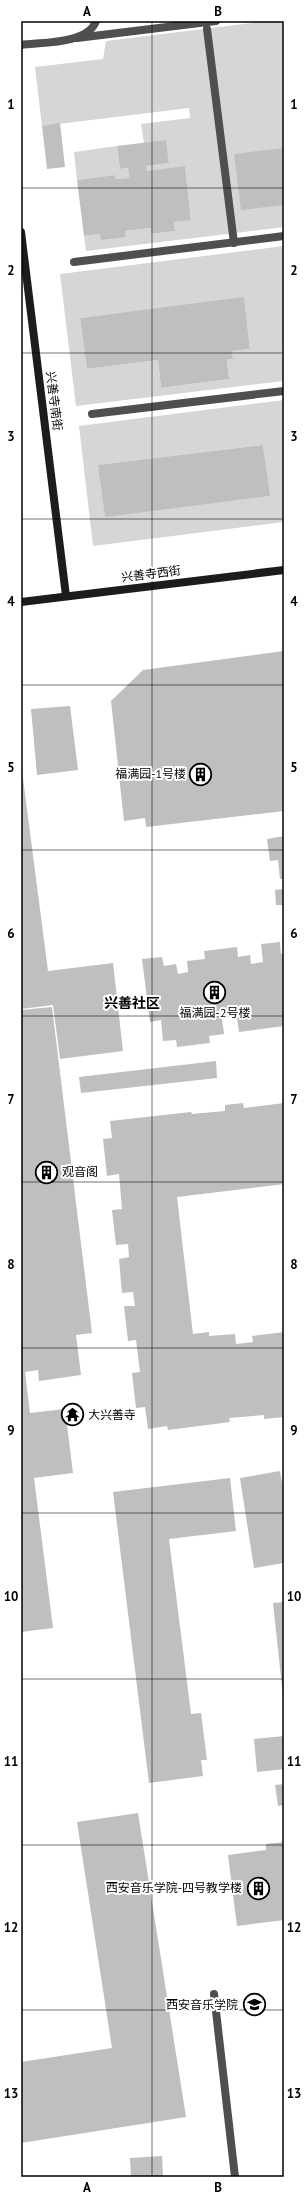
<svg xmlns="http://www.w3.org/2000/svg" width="305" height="2198" font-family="'PT Sans','Noto Sans SC',sans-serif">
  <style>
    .green { fill: #d6d6d6; fill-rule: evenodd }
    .building { fill: #bfbfbf }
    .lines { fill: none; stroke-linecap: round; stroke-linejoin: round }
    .lane { stroke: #4f4f4f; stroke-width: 8 }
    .street { stroke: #4f4f4f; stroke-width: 8 }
    .secondary { stroke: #1c1c1c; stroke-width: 8 }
    .grid { fill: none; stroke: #000; stroke-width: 1; stroke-opacity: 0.55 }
    .labels { text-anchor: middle; stroke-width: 4; stroke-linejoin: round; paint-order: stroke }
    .street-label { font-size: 12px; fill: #000; stroke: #fff }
    .poi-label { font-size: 12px; fill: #000; stroke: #fff; text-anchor: end }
    .quarter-label { font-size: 14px; font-weight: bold; fill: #000; stroke: #fff }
    .neatline { fill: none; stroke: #000; stroke-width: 1.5 }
    .grid-label { font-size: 13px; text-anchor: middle; font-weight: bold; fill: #000 }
  </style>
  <rect width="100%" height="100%" fill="#fff"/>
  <!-- green -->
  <g class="green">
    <path d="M269,21H284V227L86,251L84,236L100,234L126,237L125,231L150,228L151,234L175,231L174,222L191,219L185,167L147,171L146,166L169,163L166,141L144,143L141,124L190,118L189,108L42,126L35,67L103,59L106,41Z"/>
    <path d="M117,146L120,169L128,168L129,178L116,179L115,175L77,180L74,152Z"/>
    <path d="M284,246V345H282L284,381L76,406L60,274ZM244,298L250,349L232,351L233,359H227L229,379L161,388L158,360L87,369L80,318Z"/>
    <path d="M284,400V522L93,546L79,426ZM263,445L269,496L105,516L99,465Z"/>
  </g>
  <!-- building -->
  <g class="building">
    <path d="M60,123L65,167L47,169L42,126Z"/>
    <path d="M166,140L169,163L146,166L147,171L185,166L191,220L174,222L175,231L151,234L150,228L125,231L126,237L101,240L100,234L84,236L77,180L115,175L116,179L129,178L128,168L120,169L117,146Z"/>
    <path d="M284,148V205L241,210L234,154Z"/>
    <path d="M244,297L250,349L232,351L233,359H227L229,379L161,388L158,360L87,369L80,318Z"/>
    <path d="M263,445L270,496L105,517L98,465Z"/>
    <path d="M284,651V811L146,827L145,818L124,821L111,701L143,670Z"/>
    <path d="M70,706L78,770L37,775L31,709Z"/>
    <path d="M21,763L48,971L113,963L123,1051L60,1059L53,1005L21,1009Z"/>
    <path d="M284,836V879H280L278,860L270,861L267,839Z"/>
    <path d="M284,889V905H276L275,890Z"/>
    <path d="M280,942L281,954H284V1026L239,1032L236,1010L221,1011L224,1034L209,1036L210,1043L177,1047L176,1040L163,1041L161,1020L150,1022L142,959L162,957L164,966L176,964L178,974L188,972L187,961L205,959L204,951L237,947L238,957L250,955L251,964L263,962L261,944Z"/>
    <path d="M52,1007L92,1333L76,1335L81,1375L39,1381L38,1370L25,1372L30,1413L65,1409L73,1473L34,1478L53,1628L21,1632V1010Z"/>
    <path d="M216,1061L217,1078L81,1093L79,1077Z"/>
    <path d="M243,1103L244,1108L284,1103V1184L177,1197L193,1334L209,1332V1336L235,1334L236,1344L253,1342L252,1336L284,1332V1417L264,1419V1415L229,1418L230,1422L168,1430L167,1426L148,1429L145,1407L136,1408L132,1373L140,1372L136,1340L128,1341L124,1306H135L133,1292L122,1293L119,1259L129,1257L128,1244L116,1245L112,1210L122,1209L119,1174L107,1176L103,1139L112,1138L110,1121L191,1112L192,1114L225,1111V1105Z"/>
    <path d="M280,1471L284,1494V1563L254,1568L240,1478Z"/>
    <path d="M230,1478L236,1531L169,1539L191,1714L201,1713L207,1760H201L203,1776L149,1783L113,1492Z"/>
    <path d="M284,1602V1696H283L273,1603Z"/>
    <path d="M284,1736V1769L257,1772L254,1739Z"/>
    <path d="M284,1784V1805L278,1806L275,1785Z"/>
    <path d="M138,1813L186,2117L21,2143V2062L112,2048L77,1822Z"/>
    <path d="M284,1842V1920L237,1926L228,1855L266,1850V1844Z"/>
    <path d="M162,2156L163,2177H131L130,2158Z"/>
  </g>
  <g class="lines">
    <!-- lane -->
    <g class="lane">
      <path d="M207,29L234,243"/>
      <path d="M77,38L216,21"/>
      <path d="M92,414L284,391"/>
    </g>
    <!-- street -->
    <g class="street">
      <path d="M21,45C43,42 88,44 96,21"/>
      <path d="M74,262L284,236"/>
      <path d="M214,1994L235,2177"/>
    </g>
    <!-- secondary -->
    <g class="secondary">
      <path d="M21,232L66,596"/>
      <path d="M21,602L284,570"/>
    </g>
  </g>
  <!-- grid -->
  <path class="grid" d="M152,21V2177M21,188H284M21,353H284M21,519H284M21,685H284M21,850H284M21,1016H284M21,1182H284M21,1348H284M21,1513H284M21,1679H284M21,1845H284M21,2010H284"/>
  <!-- icons -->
  <defs>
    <symbol id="building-ring" viewBox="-11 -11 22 22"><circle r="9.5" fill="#fff" stroke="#000" stroke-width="1.5"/><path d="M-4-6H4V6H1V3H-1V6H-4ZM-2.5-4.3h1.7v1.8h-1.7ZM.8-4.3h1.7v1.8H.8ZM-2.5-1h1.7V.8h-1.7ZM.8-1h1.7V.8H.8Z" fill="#000"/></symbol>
    <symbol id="temple-ring" viewBox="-11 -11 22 22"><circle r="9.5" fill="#fff" stroke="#000" stroke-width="1.5"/><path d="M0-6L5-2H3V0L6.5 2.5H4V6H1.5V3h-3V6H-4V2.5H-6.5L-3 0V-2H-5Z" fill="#000"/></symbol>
    <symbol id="university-ring" viewBox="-11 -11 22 22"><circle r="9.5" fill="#fff" stroke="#000" stroke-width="1.5"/><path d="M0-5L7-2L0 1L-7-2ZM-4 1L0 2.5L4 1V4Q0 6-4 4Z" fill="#000"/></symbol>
  </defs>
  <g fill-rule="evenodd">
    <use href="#building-ring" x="188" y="762" width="25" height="25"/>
    <use href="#building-ring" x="202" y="980" width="25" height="25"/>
    <use href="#building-ring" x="34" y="1160" width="25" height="25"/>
    <use href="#temple-ring" x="60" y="1402" width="25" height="25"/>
    <use href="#building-ring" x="246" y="1876" width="25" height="25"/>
    <use href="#university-ring" x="242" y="1992" width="25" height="25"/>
  </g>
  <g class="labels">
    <!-- street labels -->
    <g class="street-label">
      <text transform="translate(54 401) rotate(83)" y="4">兴善寺南街</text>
      <text transform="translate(151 574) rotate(-7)" y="4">兴善寺西街</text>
    </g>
    <!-- poi labels -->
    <g class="poi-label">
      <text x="186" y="778">福满园-1号楼</text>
      <text x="215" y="1017" text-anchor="middle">福满园-2号楼</text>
      <text x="62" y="1176" text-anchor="start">观音阁</text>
      <text x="88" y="1419" text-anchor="start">大兴善寺</text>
      <text x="242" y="1892">西安音乐学院-四号教学楼</text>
      <text x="238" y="2009">西安音乐学院</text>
    </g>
    <!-- quarter labels -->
    <g class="quarter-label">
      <text x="132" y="1008">兴善社区</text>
    </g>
  </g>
  <!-- border -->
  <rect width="305" height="2198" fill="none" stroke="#ffffff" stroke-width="44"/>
  <rect x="22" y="22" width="261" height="2154" class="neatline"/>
  <g class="grid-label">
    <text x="87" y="16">A</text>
    <text x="218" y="16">B</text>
    <text x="11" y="109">1</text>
    <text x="294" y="109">1</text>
    <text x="11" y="275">2</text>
    <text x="294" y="275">2</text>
    <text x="11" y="441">3</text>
    <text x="294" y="441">3</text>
    <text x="11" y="606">4</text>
    <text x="294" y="606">4</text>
    <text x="11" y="772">5</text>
    <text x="294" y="772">5</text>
    <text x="11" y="938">6</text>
    <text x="294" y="938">6</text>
    <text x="11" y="1104">7</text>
    <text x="294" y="1104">7</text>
    <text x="11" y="1269">8</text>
    <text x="294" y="1269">8</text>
    <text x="11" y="1435">9</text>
    <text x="294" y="1435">9</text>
    <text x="11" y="1601">10</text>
    <text x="294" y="1601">10</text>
    <text x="11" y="1766">11</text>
    <text x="294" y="1766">11</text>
    <text x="11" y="1932">12</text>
    <text x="294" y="1932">12</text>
    <text x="11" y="2098">13</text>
    <text x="294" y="2098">13</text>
    <text x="87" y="2192">A</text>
    <text x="218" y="2192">B</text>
  </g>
</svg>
